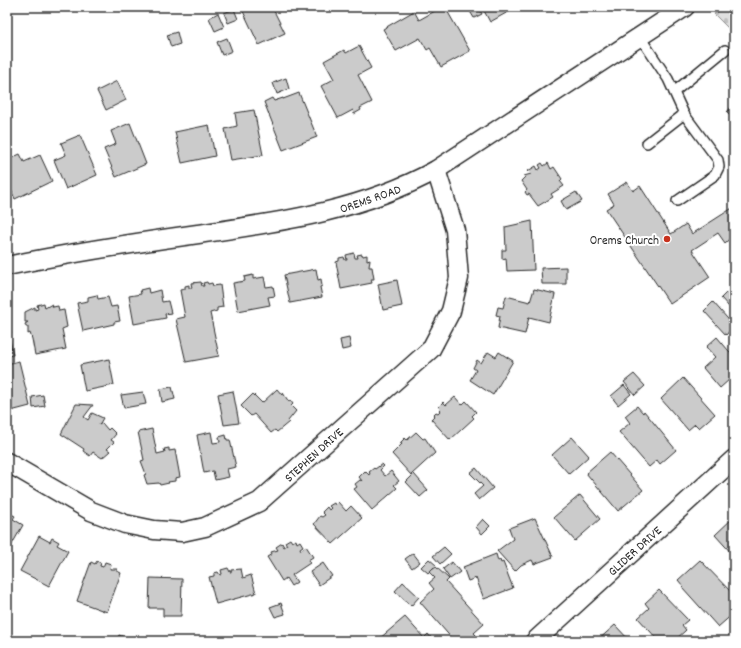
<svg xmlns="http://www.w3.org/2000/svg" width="741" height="648" font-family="Dekko,sans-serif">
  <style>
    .cemetery { fill: url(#cemetery-stones); stroke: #868686 }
    .building { fill: #cbcbcb; stroke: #2b2b2b }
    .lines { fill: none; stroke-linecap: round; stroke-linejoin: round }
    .lane-casing { stroke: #2b2b2b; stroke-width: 12 }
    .street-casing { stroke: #2b2b2b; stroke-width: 21 }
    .lane { stroke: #fff; stroke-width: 9 }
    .street { stroke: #fff; stroke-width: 18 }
    .poi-dot { fill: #c8321e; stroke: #fff; stroke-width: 1.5 }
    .labels { text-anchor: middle; stroke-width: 4; stroke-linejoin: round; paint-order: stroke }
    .street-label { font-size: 13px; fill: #2b2b2b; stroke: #fff }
    .poi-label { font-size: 13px; fill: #2b2b2b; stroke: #fff; text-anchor: end }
  </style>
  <defs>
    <pattern id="cemetery-stones" width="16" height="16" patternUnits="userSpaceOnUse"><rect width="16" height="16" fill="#e0e0e0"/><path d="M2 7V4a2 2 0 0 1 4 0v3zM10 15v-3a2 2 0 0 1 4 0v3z" fill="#c0c0c0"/></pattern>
  </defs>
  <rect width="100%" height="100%" fill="#fff"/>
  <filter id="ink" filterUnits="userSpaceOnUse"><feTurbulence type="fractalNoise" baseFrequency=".025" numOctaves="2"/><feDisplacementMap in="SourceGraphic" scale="8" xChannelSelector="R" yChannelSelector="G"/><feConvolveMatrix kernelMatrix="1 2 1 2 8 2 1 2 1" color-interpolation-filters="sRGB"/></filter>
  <g filter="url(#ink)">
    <!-- cemetery -->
    <path class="cemetery" d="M725,7H734V34L714,14Z"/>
    <!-- building -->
    <g class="building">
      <path d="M241,7H272L285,33L259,45Z"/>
      <path d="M442,7H445L470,51L441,67L430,48L427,50L420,38L396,51L383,29L414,11L419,20Z"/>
      <path d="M478,7L482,14L474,18L468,8Z"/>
      <path d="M482,7H517L490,22Z"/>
      <path d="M234,9L238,19L228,23L224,13Z"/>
      <path d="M218,13L224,27L215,31L209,18Z"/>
      <path d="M177,32L180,44L171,47L167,35Z"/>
      <path d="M227,38L232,51L222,55L217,42Z"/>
      <path d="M359,46L371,68L358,75L372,102L360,108L361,110L354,114L353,110L338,118L321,86L334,79L324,61L344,50L346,53Z"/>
      <path d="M286,78L289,89L277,94L273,83Z"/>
      <path d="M117,81L126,100L106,110L97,91Z"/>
      <path d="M299,93L317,137L283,150L264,102L272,98L274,101L283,98V99Z"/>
      <path d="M734,104V118L727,112Z"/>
      <path d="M254,110L263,155L231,160L225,129L237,126L235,113Z"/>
      <path d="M130,123L146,164L116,177L104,149L116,144L111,131Z"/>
      <path d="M209,125L215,156L182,163L175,132Z"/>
      <path d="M80,135L97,175L66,189L54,160L66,155L61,143Z"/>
      <path d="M20,154L24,162L40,155L52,181L15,199L7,180V160Z"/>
      <path d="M542,163L544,166L548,163L551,169L554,167L562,179L560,181L564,186L551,194L553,197L538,206L529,194L527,195L525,192L527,190L521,181L525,177L524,176L531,174L528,171L536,166L538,170L541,168L539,165Z"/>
      <path d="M627,182L633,191L640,186L671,234L686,224L692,234L734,207V235L725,243L718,233L692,250L710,277L670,304L606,209L614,204L608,194Z"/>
      <path d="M576,192L582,201L566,210L561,201Z"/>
      <path d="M532,221L534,270L507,271L506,258L502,259V250H506L505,227Z"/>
      <path d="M354,253L355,258H358L357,255L362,254L363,256L367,255V260L370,259L369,267H372L374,279H371L372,283L341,289L336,262L339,261V258L344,257L345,260H347L346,255Z"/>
      <path d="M566,267V284H542L541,268Z"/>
      <path d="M316,269L318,280L321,279L322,286L320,287L322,297L290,303L284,275Z"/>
      <path d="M253,275V279L264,277L266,287L273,286L275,296L268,297L270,305L238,311L233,283L245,281L244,277Z"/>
      <path d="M397,280L402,306L383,310L378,284Z"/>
      <path d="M201,282L202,286H204L203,283L207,282L208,284L212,283L213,286L220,285L223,307L217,308V311L210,313L219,356L186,362L176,319L185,317L180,290L185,289V286L189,285V288H192L191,283Z"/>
      <path d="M734,285V302L729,307L721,298Z"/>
      <path d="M148,288L149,293L160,290L162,302L168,301L171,313L165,314L166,318L134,324L129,296L141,294L140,290Z"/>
      <path d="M534,289L555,294L549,322L529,317L525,334L498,328L500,316L496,315L498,307L503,308L506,296L530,302Z"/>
      <path d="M97,295L98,299L108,297L111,307L117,306L120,321L114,322V324L83,331L77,303L88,301V297Z"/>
      <path d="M713,302L734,326L726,335L704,311Z"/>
      <path d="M44,303L45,308L52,304L53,307L58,306L59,311L64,310L67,327L62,329L66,349L35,355L32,339L30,333L28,334V327H26L25,324L28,322H25V312L35,307V310L38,309L37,305Z"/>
      <path d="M7,326V328H10L11,333L9,334L13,355L7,356Z"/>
      <path d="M717,337L734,357V380L732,382L730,379L720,388L703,368L715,357L706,347Z"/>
      <path d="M349,338L351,348L342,350L340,340Z"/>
      <path d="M488,352L496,357L499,352L513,361L493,395L470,380L476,370L473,368L477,360L481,363Z"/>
      <path d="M109,359L114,385L85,391L80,365Z"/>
      <path d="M19,361L30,406L7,412V364Z"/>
      <path d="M634,374L645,386L635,395L624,382Z"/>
      <path d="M683,378L715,414L699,428L695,424L688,430L661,399Z"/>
      <path d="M624,385L631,394L618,405L611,396Z"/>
      <path d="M172,387L175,399L162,402L160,389Z"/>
      <path d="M277,389L282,395L283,393L289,402L290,400L293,404L291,406L296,411L288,421L289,422L277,432L275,430L271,433L254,414L251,416L241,406L253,394L262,403Z"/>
      <path d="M233,391L239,423L224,425L218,394Z"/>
      <path d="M143,392L146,404L124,408L121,395Z"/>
      <path d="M43,395L45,406L33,408L32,397Z"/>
      <path d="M455,397L462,405L466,401L476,412L472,416L474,418L450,440L431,419L435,415L434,414L436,412L438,413L441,410L438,407L443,402L446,405Z"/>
      <path d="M76,404L93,405L84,417L88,420L92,413L103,418L99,425L102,423L108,430L110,428L116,434L111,440L114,442L107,449L110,451L102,458L93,452L90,456L83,451L84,449L61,434Z"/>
      <path d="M637,406L643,413L644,411L676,450L660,464L657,460L649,467L619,432L630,423L625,416Z"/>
      <path d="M152,429L157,454L165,452L164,449L169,448V451L175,450L180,477L175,478V481L168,482L169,483L160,485L159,483L147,484L144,475L146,474L141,461L144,460L138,432Z"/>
      <path d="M211,432L213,443L220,442L219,437L226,435L227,440H230L236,467L227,469L229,477L215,480L213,471L204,473L197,435Z"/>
      <path d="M416,432L423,439L425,438L435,453L411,475L392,454L402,444L400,443L405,438L407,440Z"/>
      <path d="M572,437L589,456L569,474L552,455Z"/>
      <path d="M610,452L643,490L618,511L586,473Z"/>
      <path d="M382,464L384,466L380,470L385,476L391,471L399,481L394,485L397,488L372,510L354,489L357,487L355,484L360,480L362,481L359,477L365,471L369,475L370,473L369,472L374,468L375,469Z"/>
      <path d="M476,468L493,488L479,500L474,494L483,486L470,473Z"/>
      <path d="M414,474L428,490L420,497L406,482Z"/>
      <path d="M580,495L600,519L575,541L554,517Z"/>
      <path d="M338,502L346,511L351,506L362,518L333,544L314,524L320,516L322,517L325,515L322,512L327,507L329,510L331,508L329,506L334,503L335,505Z"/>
      <path d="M7,512L15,516L13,519L23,525L7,553Z"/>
      <path d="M734,517V556L715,535Z"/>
      <path d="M535,518L553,557L534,564L532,560L521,565L515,571L497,551L513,539L509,528Z"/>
      <path d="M483,519L490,526L482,534L476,527Z"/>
      <path d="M39,536L50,542L52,538L59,542L57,545L68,551L49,586L20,571Z"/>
      <path d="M290,539L292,542L296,540L297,543L300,541L303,546L300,548L301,550L306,546L313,557L308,560L310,563L292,575L297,582L291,586L286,578L282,581L267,557L272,554L271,552L278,550L276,547L282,543L284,547L287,545L285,542Z"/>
      <path d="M444,547L451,554L440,564L433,556Z"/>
      <path d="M413,553L420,562L412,568L405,559Z"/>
      <path d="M496,554L498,561L500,560L501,563L503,562L513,588L484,599L476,578L468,581L463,567Z"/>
      <path d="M429,559L436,565L428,573L421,567Z"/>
      <path d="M700,560L734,595V613L718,627L682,587L683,586L678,580Z"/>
      <path d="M97,561L101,563L100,566L103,567L105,562L111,564L110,569H117V571L121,573L107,612L77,601L91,562L95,564Z"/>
      <path d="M452,562L460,572L450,579L443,569Z"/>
      <path d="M323,563L332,576L319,585L310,572Z"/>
      <path d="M436,567L449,579L446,582L484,624L474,633L476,635L470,641L468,638L465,641H454L420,602L434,589L429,583L435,578L429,572Z"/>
      <path d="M228,568L230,572H231V570L241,569L243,578L251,575L256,593L216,604L209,577L214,576V573L218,572L220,575L222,574L221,570Z"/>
      <path d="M150,578L182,579L181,616H163V608H149Z"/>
      <path d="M403,582L419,597L411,606L395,591Z"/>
      <path d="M659,590L688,620L682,625L686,630L674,641H659L638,618L649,608L645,603Z"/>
      <path d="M281,603L285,614L275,617L270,607Z"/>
      <path d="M405,617L424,638L428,634L433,640L431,641H381L379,639Z"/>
      <path d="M615,625L630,641H597Z"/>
      <path d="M7,633L19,639L18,641H7Z"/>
      <path d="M119,635L129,639L128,641H117Z"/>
    </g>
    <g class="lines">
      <defs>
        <g id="lane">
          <path d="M640,37L668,79L684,114L718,160L719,167L715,175L677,201"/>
          <path d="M674,92L725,50"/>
          <path d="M647,143L684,114"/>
        </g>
        <g id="street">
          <path d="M7,266C70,253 134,243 198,234C280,222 362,211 436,170L685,7"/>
          <path d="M7,462L91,511L125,524L154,530L182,532L205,527L259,502L431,349L451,311L459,278L455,230L436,170"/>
          <path d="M535,641L734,459"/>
        </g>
      </defs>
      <!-- lane casing -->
      <use href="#lane" class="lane-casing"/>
      <!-- street casing -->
      <use href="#street" class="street-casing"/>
      <!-- lane -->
      <use href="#lane" class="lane"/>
      <!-- street -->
      <use href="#street" class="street"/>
    </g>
  </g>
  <!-- markers -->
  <circle class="poi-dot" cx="667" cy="239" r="4"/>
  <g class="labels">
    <!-- street labels -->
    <g class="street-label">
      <text transform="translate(370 198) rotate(-19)" y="5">OREMS ROAD</text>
      <text transform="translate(313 454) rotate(-42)" y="5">STEPHEN DRIVE</text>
      <text transform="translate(634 550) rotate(-42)" y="5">GLIDER DRIVE</text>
    </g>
    <!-- poi labels -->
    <g class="poi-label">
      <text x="659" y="244">Orems Church</text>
    </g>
  </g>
  <!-- margin -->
  <rect width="741" height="648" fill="none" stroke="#fff" stroke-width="24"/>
  <rect x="12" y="12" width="717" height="624" fill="none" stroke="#2b2b2b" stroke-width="1.5" filter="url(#ink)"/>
</svg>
